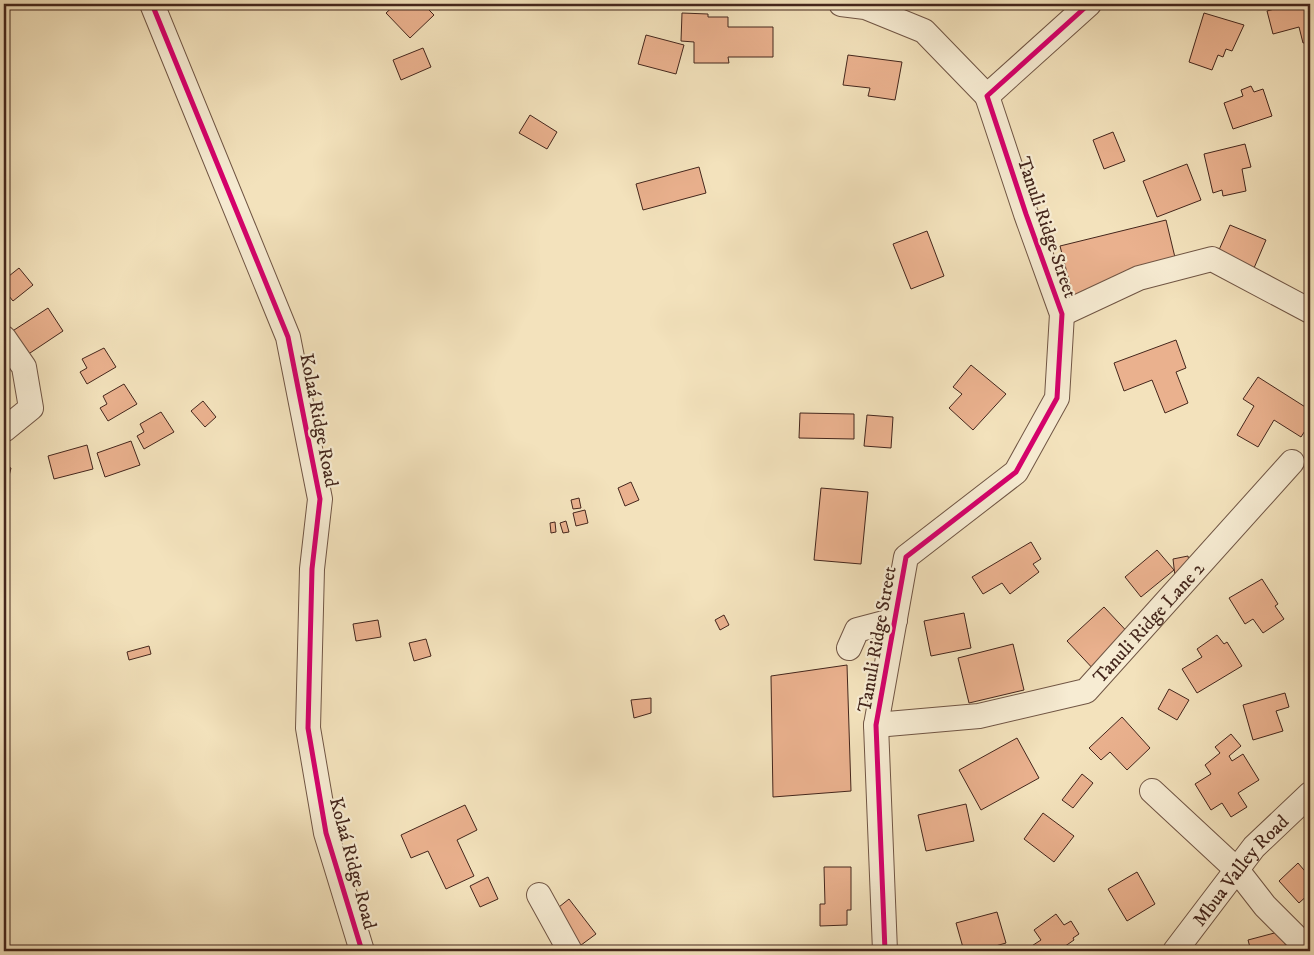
<svg xmlns="http://www.w3.org/2000/svg" width="1314" height="955" font-family="'IM FELL DW Pica',serif">
  <style>
    .building { fill: #eab18e; stroke: #44261c }
    .lines { fill: none; stroke-linecap: round; stroke-linejoin: round }
    .minor-casing { stroke: #705544; stroke-width: 26 }
    .minor { stroke: #f7ecd3; stroke-width: 24 }
    .cycleway-casing { stroke: #f7ecd3; stroke-width: 8 }
    .cycleway { stroke: #d6006c; stroke-width: 5 }
    .labels { text-anchor: middle; stroke-width: 4.5; stroke-linejoin: round; paint-order: stroke }
    .street-label { font-size: 19px; fill: #44261c; stroke: #f7ecd3 }
  </style>
  <rect width="100%" height="100%" fill="#f3e2bc"/>
  <filter id="stains"><feTurbulence type="fractalNoise" baseFrequency=".004" numOctaves="4"/><feColorMatrix values="0 0 0 0 .2 0 0 0 0 .09 0 0 0 0 .02 0 0 0 .5 -.17"/></filter>
  <radialGradient id="worn" r=".72"><stop offset=".6" stop-color="#630" stop-opacity="0"/><stop offset="1" stop-color="#630" stop-opacity=".3"/></radialGradient>
  <!-- building -->
  <g class="building">
    <path d="M396,4H423L434,15L410,38L386,13Z"/>
    <path d="M1293,4H1310V42L1303,43L1299,27L1273,34L1267,11Z"/>
    <path d="M682,13L708,14V17H728V27H773V57H728L729,63H694V42L681,41Z"/>
    <path d="M1204,13L1244,25L1232,51L1226,49L1223,57L1218,55L1212,70L1189,62Z"/>
    <path d="M646,35L684,45L676,74L638,64Z"/>
    <path d="M423,48L431,67L401,80L393,60Z"/>
    <path d="M848,55L902,62L895,100L868,96L870,88L843,85Z"/>
    <path d="M1251,86L1254,92L1263,89L1272,116L1233,129L1224,103L1243,96L1241,90Z"/>
    <path d="M530,115L557,132L547,149L519,133Z"/>
    <path d="M1113,132L1125,161L1104,169L1093,140Z"/>
    <path d="M1245,144L1251,167L1242,169L1246,191L1223,196L1222,190L1213,193L1204,154Z"/>
    <path d="M1187,164L1201,200L1157,217L1143,181Z"/>
    <path d="M699,167L706,193L643,210L636,184Z"/>
    <path d="M1166,220L1179,274L1074,300L1060,246Z"/>
    <path d="M1230,225L1266,240L1251,275L1215,259Z"/>
    <path d="M927,231L944,276L911,289L893,244Z"/>
    <path d="M19,268L33,285L13,301L4,290V280Z"/>
    <path d="M48,308L63,331L27,355L11,332Z"/>
    <path d="M1176,340L1186,368L1176,372L1188,403L1165,413L1152,380L1124,391L1114,363Z"/>
    <path d="M104,348L116,367L87,384L80,372L87,368L82,359Z"/>
    <path d="M971,365L1006,394L973,430L949,408L962,394L953,387Z"/>
    <path d="M1258,377L1310,410V423L1301,437L1274,420L1258,447L1237,435L1254,406L1243,399Z"/>
    <path d="M124,384L137,404L108,421L100,408L107,404L103,396Z"/>
    <path d="M203,401L216,417L205,427L191,411Z"/>
    <path d="M161,412L174,432L144,449L137,436L144,432L140,424Z"/>
    <path d="M800,413L854,414V439L799,438Z"/>
    <path d="M867,415L893,417L891,448L864,446Z"/>
    <path d="M131,441L140,465L105,477L97,453Z"/>
    <path d="M87,445L93,469L54,479L48,456Z"/>
    <path d="M4,466L11,468L4,496Z"/>
    <path d="M631,482L639,500L625,506L618,488Z"/>
    <path d="M821,488L868,492L861,564L814,560Z"/>
    <path d="M579,498L581,508L573,509L571,500Z"/>
    <path d="M585,510L588,523L576,526L573,513Z"/>
    <path d="M566,521L569,532L563,533L560,523Z"/>
    <path d="M555,522L556,532L551,533L550,523Z"/>
    <path d="M1031,542L1041,559L1033,564L1039,572L1010,594L1002,583L983,594L972,577Z"/>
    <path d="M1157,550L1174,570L1141,597L1125,577Z"/>
    <path d="M1188,556L1191,572L1175,576L1173,559Z"/>
    <path d="M1262,579L1278,604L1275,606L1284,619L1263,633L1253,619L1245,624L1229,598Z"/>
    <path d="M1104,607L1134,639L1097,673L1067,641Z"/>
    <path d="M964,613L971,648L931,656L924,621Z"/>
    <path d="M724,615L729,625L720,630L715,620Z"/>
    <path d="M378,620L381,637L356,641L353,624Z"/>
    <path d="M1217,635L1224,644L1227,642L1242,666L1197,693L1182,669L1202,657L1197,649Z"/>
    <path d="M426,639L431,656L414,661L409,643Z"/>
    <path d="M1013,644L1024,690L969,703L958,658Z"/>
    <path d="M149,646L151,654L129,660L127,652Z"/>
    <path d="M847,665L851,791L773,797L771,676Z"/>
    <path d="M1169,689L1189,700L1177,720L1158,709Z"/>
    <path d="M1285,693L1289,707L1276,711L1283,731L1253,740L1243,705Z"/>
    <path d="M651,698V713L634,718L631,700Z"/>
    <path d="M1122,717L1150,748L1127,770L1110,752L1101,760L1089,748Z"/>
    <path d="M1231,734L1241,746L1229,756L1232,761L1243,754L1259,780L1238,793L1247,807L1231,817L1222,803L1211,810L1195,784L1211,774L1205,765L1220,753L1215,747Z"/>
    <path d="M1017,738L1039,778L981,810L959,770Z"/>
    <path d="M1082,774L1093,783L1073,808L1062,800Z"/>
    <path d="M966,804L974,841L926,851L918,815Z"/>
    <path d="M465,805L477,830L457,840L474,876L446,889L428,851L411,858L401,835Z"/>
    <path d="M1043,813L1074,836L1054,862L1024,839Z"/>
    <path d="M1298,863L1310,877V893L1299,903L1279,881Z"/>
    <path d="M824,867H851V910H847V925L820,926V904H825Z"/>
    <path d="M1137,872L1155,904L1127,921L1108,889Z"/>
    <path d="M488,877L498,899L480,907L470,886Z"/>
    <path d="M569,899L596,934L573,951L544,919Z"/>
    <path d="M997,912L1006,943L978,951H964L956,923Z"/>
    <path d="M1056,914L1064,925L1071,921L1079,934L1073,938L1074,940L1058,951H1029L1027,949L1041,940L1034,930Z"/>
    <path d="M1282,931L1287,951H1251L1248,940Z"/>
  </g>
  <g class="lines">
    <defs>
      <g id="minor">
        <path d="M152,4L288,337L320,499L312,569L308,728L326,833L362,951"/>
        <path d="M841,4L865,7L924,31L987,96"/>
        <path d="M1062,314L1139,278L1212,259L1310,311"/>
        <path d="M4,338L24,367L31,408L4,430"/>
        <path d="M849,648L857,630L895,620"/>
        <path id="s1" d="M876,725L979,716L1086,691L1292,462"/>
        <path d="M1152,791L1237,870L1265,906L1310,951"/>
        <path d="M539,895L570,951"/>
        <path d="M885,951L876,725L906,557L1016,472L1057,398L1062,314L1026,214L987,96L1089,4"/>
        <path id="s2" d="M1175,951L1254,847L1310,794"/>
      </g>
    </defs>
    <!-- minor casing -->
    <use href="#minor" class="minor-casing"/>
    <!-- minor -->
    <use href="#minor" class="minor"/>
    <defs>
      <g id="cycleway">
        <path d="M152,4L288,337L320,499L312,569L308,728L326,833L362,951"/>
        <path d="M885,951L876,725L906,557L1016,472L1057,398L1062,314L1026,214L987,96L1089,4"/>
      </g>
    </defs>
    <!-- cycleway casing -->
    <use href="#cycleway" class="cycleway-casing"/>
    <!-- cycleway -->
    <use href="#cycleway" class="cycleway"/>
  </g>
  <g class="labels">
    <!-- street labels -->
    <g class="street-label">
      <text transform="translate(1048 227) rotate(71)" y="7">Tanuli Ridge Street</text>
      <text transform="translate(320 420) rotate(79)" y="7">Kolaá Ridge Road</text>
      <text dy="7" stroke="none"><textPath href="#s1" startOffset="306">Tanuli Ridge Lane 2</textPath></text>
      <text transform="translate(876 639) rotate(-80)" y="7">Tanuli Ridge Street</text>
      <text transform="translate(354 863) rotate(75)" y="7">Kolaá Ridge Road</text>
      <text dy="7" stroke="none"><textPath href="#s2" startOffset="104">Mbua Valley Road</textPath></text>
    </g>
  </g>
  <!-- margin -->
  <rect width="1314" height="955" fill="none" stroke="#f3e2bc" stroke-width="20"/>
  <rect x="5" y="5" width="1304" height="945" fill="none" stroke="#44261c" stroke-width="2.5"/>
  <rect x="10" y="10" width="1294" height="935" fill="none" stroke="#44261c"/>
  <rect width="100%" height="100%" filter="url(#stains)"/>
  <rect width="100%" height="100%" fill="url(#worn)"/>
</svg>
